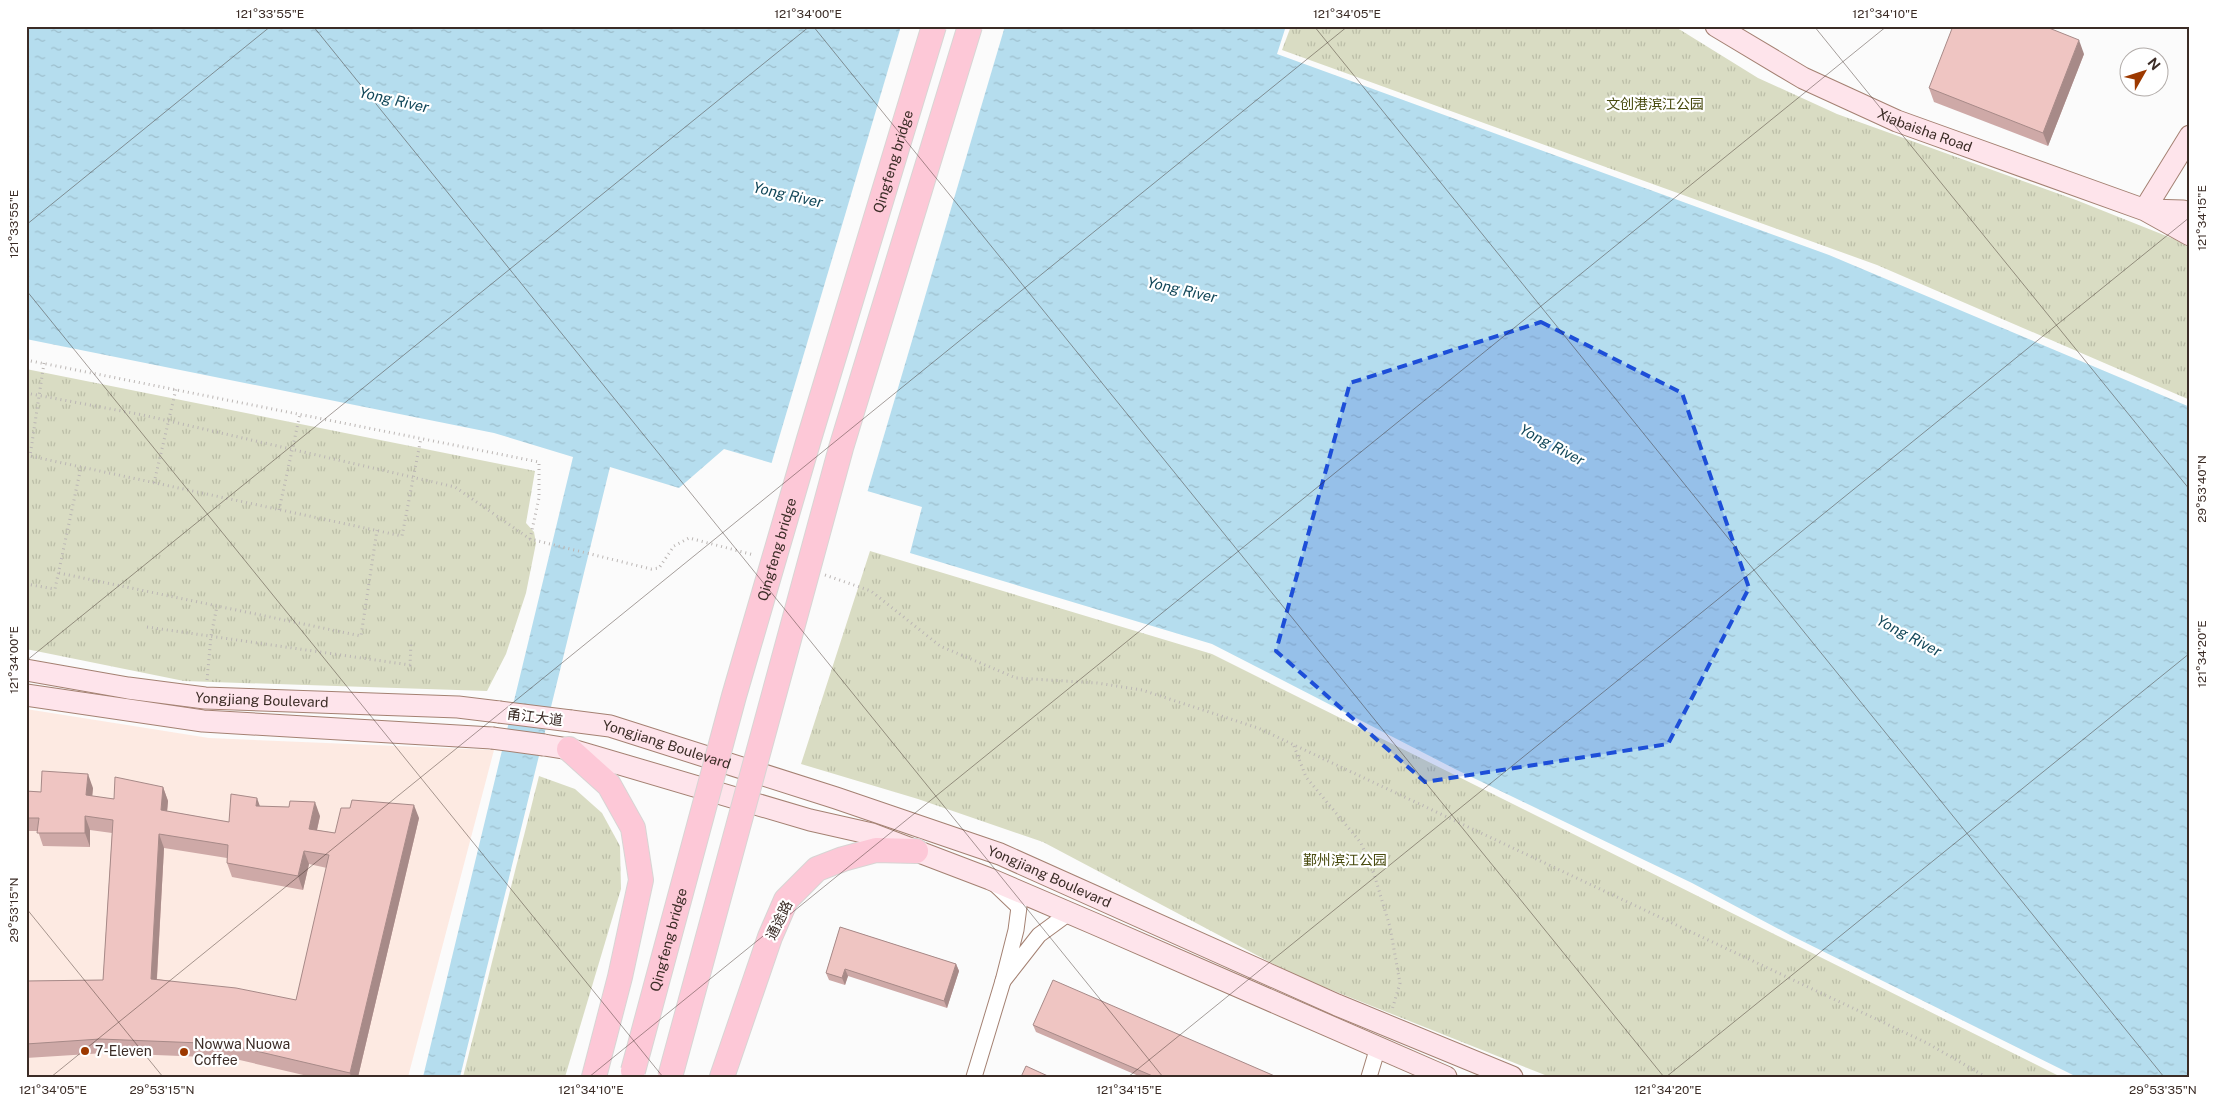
<svg xmlns="http://www.w3.org/2000/svg" width="2216" height="1103" font-family="'Public Sans','Noto Sans SC',sans-serif">
  <style>
    .built { fill: #fdeae2 }
    .park { fill: url(#park-tufts) }
    .water { fill: url(#water-ripples) }
    .pier { fill: #fbfbfb }
    .lines { fill: none; stroke-linecap: round; stroke-linejoin: round }
    .street-casing { stroke: #a48172; stroke-width: 17 }
    .secondary-casing { stroke: #a48172; stroke-width: 23 }
    .primary-casing { stroke: #d8d5d4; stroke-width: 26 }
    .path { stroke: #bbb6b4; stroke-width: 3; stroke-dasharray: 1 4; stroke-linecap: butt }
    .street { stroke: #fff; stroke-width: 15 }
    .secondary { stroke: #fee4eb; stroke-width: 21 }
    .primary { stroke: #fdc8d7; stroke-width: 24 }
    .secondary-bridge-casing { stroke: #a48172; stroke-width: 23; stroke-linecap: butt }
    .primary-bridge-casing { stroke: #d8d5d4; stroke-width: 26; stroke-linecap: butt }
    .secondary-bridge { stroke: #fee4eb; stroke-width: 21 }
    .primary-bridge { stroke: #fdc8d7; stroke-width: 24 }
    .wall { fill: #cea9a7; fill-rule: evenodd }
    .shaded-wall { fill: #a78a88 }
    .building { fill: #efc5c2; stroke: #a78a88; fill-rule: evenodd }
    .marked { fill: #1d4ed8; fill-opacity: 0.2; stroke: #1d4ed8; stroke-width: 4; stroke-dasharray: 10 6; stroke-linejoin: round }
    .ticks { fill: none; stroke: #3b2c26; stroke-width: 1; stroke-opacity: 0.45 }
    .poi-dot { fill: #9d3900; stroke: #fff; stroke-width: 2 }
    .labels { text-anchor: middle; stroke-width: 4.5; stroke-linejoin: round; paint-order: stroke }
    .park-label { font-size: 14px; fill: #484a0f; stroke: #fff }
    .street-label { font-size: 14px; fill: #3b2c26; stroke: #fff }
    .poi-label { font-size: 14px; fill: #3b2c26; stroke: #fff; text-anchor: start }
    .water-label { font-size: 15px; font-style: italic; fill: #13485a; stroke: #fff }
    .neatline { fill: none; stroke: #3b2c26; stroke-width: 2 }
    .ticks-label { font-size: 12px; text-anchor: middle; fill: #3b2c26 }
  </style>
  <defs>
    <pattern id="park-tufts" width="24" height="20" patternUnits="userSpaceOnUse" patternTransform="scale(1.25)"><rect width="24" height="20" fill="#d9dcc3"/><path d="M3 7l-1-3M5 7V3M7 7l1-3M15 17l-1-3M17 17v-4M19 17l1-3" fill="none" stroke="#bbbda7"/></pattern>
    <pattern id="water-ripples" width="26" height="14" patternUnits="userSpaceOnUse" patternTransform="scale(1.25)"><rect width="26" height="14" fill="#b5ddee"/><path d="M2 4q2-2 4 0t4 0M15 11q2-2 4 0t4 0" fill="none" stroke="#9dbecc"/></pattern>
  </defs>
  <rect width="100%" height="100%" fill="#fbfbfb"/>
  <!-- built -->
  <path class="built" d="M26,709L209,738L494,750L408,1077H26Z"/>
  <!-- park -->
  <g class="park">
    <path d="M1291,26H1674L1758,78L1837,114L2076,200L2174,239L2190,248V400L1877,265L1282,50Z"/>
    <path d="M26,369L535,471L526,523L534,532L536,543L526,593L506,654L487,691L184,681L26,649Z"/>
    <path d="M870,551L1212,654L2061,1077H1550L1294,975L1043,842L918,799L801,764Z"/>
    <path d="M539,776L575,789L602,813L620,846L621,889L565,1077H463Z"/>
  </g>
  <!-- water -->
  <path class="water" d="M26,26H1286L1277,54L1829,255L2190,407V1077H2077L1792,936L1692,883L1455,769L1212,644L910,553L922,507L724,449L679,488L610,467L460,1077H423L573,457L494,433L26,339Z"/>
  <!-- pier -->
  <path class="pier" d="M901,26H1005L867,493L771,465Z"/>
  <g class="lines">
    <defs>
      <g id="street">
        <path d="M996,885L1019,907L1016,930L1003,981L1039,935L1069,913"/>
        <path d="M974,1077L1003,981"/>
        <path d="M1369,1077L1378,1047"/>
      </g>
      <g id="secondary">
        <path id="s1" d="M1716,26L1803,78L1897,121L2145,210L2190,235"/>
        <path d="M2148,204L2190,136"/>
        <path d="M2148,210L2183,211L2190,214"/>
        <path id="s2" d="M26,670L128,688L205,698L458,707L499,712"/>
        <path d="M26,695L203,721L492,738"/>
        <path id="s3" d="M571,721L610,726L836,798L1000,854L1337,1005L1512,1077"/>
        <path d="M544,745L569,749L810,820L872,834L990,879L1095,924L1446,1077"/>
      </g>
      <g id="primary">
        <path d="M569,749L609,785L633,828L641,880L620,977L594,1077"/>
        <path d="M722,1077L770,937L786,900L817,869L843,859L876,850L916,851"/>
      </g>
    </defs>
    <!-- street casing -->
    <use href="#street" class="street-casing"/>
    <!-- secondary casing -->
    <use href="#secondary" class="secondary-casing"/>
    <!-- primary casing -->
    <use href="#primary" class="primary-casing"/>
    <!-- path -->
    <g class="path">
      <path d="M26,360L539,462V498L530,539"/>
      <path d="M44,363L30,456L402,536L421,438"/>
      <path d="M26,393L143,415L455,487L530,539L651,569L659,568L674,546L689,538L754,555"/>
      <path d="M154,483L176,389"/>
      <path d="M279,510L300,414"/>
      <path d="M59,573L361,636L377,530"/>
      <path d="M825,575L871,591L940,646L1016,678L1097,683L1142,690L1258,728L1927,1043L1986,1077"/>
      <path d="M26,584L55,589L81,467"/>
      <path d="M147,627L410,665L411,643"/>
      <path d="M207,680L211,636L217,606"/>
      <path d="M1294,746L1306,777L1361,843L1374,874L1390,927L1400,983L1392,1010"/>
    </g>
    <!-- street -->
    <use href="#street" class="street"/>
    <!-- secondary -->
    <use href="#secondary" class="secondary"/>
    <!-- primary -->
    <use href="#primary" class="primary"/>
    <defs>
      <g id="secondary-bridge">
        <path d="M499,712L571,721"/>
        <path d="M492,738L544,745"/>
      </g>
      <g id="primary-bridge">
        <path id="s4" d="M633,1071L734,696L809,439L934,26"/>
        <path d="M670,1077L841,448L970,26"/>
      </g>
    </defs>
    <!-- secondary-bridge casing -->
    <use href="#secondary-bridge" class="secondary-bridge-casing"/>
    <!-- primary-bridge casing -->
    <use href="#primary-bridge" class="primary-bridge-casing"/>
    <!-- secondary-bridge -->
    <use href="#secondary-bridge" class="secondary-bridge"/>
    <!-- primary-bridge -->
    <use href="#primary-bridge" class="primary-bridge"/>
  </g>
  <!-- wall -->
  <g class="wall">
    <path d="M2084,54L2048,146L1934,102L1929,88Z"/>
    <path d="M163,787L168,801L167,811L229,822L260,806L320,816L317,830L335,833L419,818L358,1077H312L231,1058L105,1053L26,1058V981L103,980L112,833L90,830V847L43,846L38,831H26V791L41,792L93,788L92,796L114,799ZM164,848L227,858V863L232,877L303,890L309,864L327,868L296,1000L157,979Z"/>
    <path d="M840,927L956,964L959,971L947,1008L848,976L845,985L829,980L826,973Z"/>
    <path d="M1033,1025L1277,1077H1141L1036,1032Z"/>
  </g>
  <!-- shaded-wall -->
  <g class="shaded-wall">
    <path d="M2079,40L2084,54L2048,146L2043,133Z"/>
    <path d="M88,774L93,788L91,809L86,795Z"/>
    <path d="M163,787L168,801L166,824L161,810Z"/>
    <path d="M257,798L262,812L256,806Z"/>
    <path d="M315,802L320,816L314,843L309,829Z"/>
    <path d="M414,805L419,818L358,1077H351L350,1073Z"/>
    <path d="M85,816L90,830V847L85,833Z"/>
    <path d="M159,834L164,848L156,992L151,979Z"/>
    <path d="M304,851L309,864L303,890L298,876Z"/>
    <path d="M956,964L959,971L947,1008L944,1001Z"/>
    <path d="M845,969L848,976L845,985L842,978Z"/>
  </g>
  <!-- building -->
  <g class="building">
    <path d="M1953,26H2044L2079,40L2043,133L1929,88Z"/>
    <path d="M42,771L88,774L86,795L114,799L115,777L163,787L161,810L229,822L231,794L257,798L256,806L289,807L290,801L315,802L309,829L335,833L341,808H350L352,800L414,805L350,1073L226,1044L100,1039L26,1044V981L103,980L113,820L85,816V833H37L39,818H26V791L41,792ZM159,834L228,845L227,863L298,876L304,851L329,855L296,1000L236,988L151,979Z"/>
    <path d="M840,927L956,964L944,1001L845,969L842,978L826,973Z"/>
    <path d="M1053,980L1277,1077H1155L1033,1025Z"/>
    <path d="M1026,1066L1050,1077H1021Z"/>
  </g>
  <!-- marked area -->
  <path class="marked" d="M1541,322L1682,393L1749,588L1668,744L1425,782L1276,651L1350,383Z"/>
  <!-- ticks -->
  <path class="ticks" d="M313,26L1163,1077M813,26L1664,1077M1314,26L2164,1077M1814,26L2190,490M26,225L271,26M26,290L663,1077M26,661L810,26M26,908L163,1077M51,1077L1348,26M589,1077L1887,26M1128,1077L2190,217M1666,1077L2190,653"/>
  <!-- markers -->
  <g class="poi-dot">
    <circle cx="85" cy="1051" r="5"/>
    <circle cx="184" cy="1052" r="5"/>
  </g>
  <g class="labels">
    <!-- park labels -->
    <g class="park-label">
      <text x="1655" y="109">文创港滨江公园</text>
      <text x="1345" y="865">鄞州滨江公园</text>
    </g>
    <!-- street labels -->
    <g class="street-label">
      <text dy="5" stroke="none"><textPath href="#s1" startOffset="234">Xiabaisha Road</textPath></text>
      <text dy="5" stroke="none"><textPath href="#s4" startOffset="946">Qingfeng bridge</textPath></text>
      <text dy="5" stroke="none"><textPath href="#s4" startOffset="541">Qingfeng bridge</textPath></text>
      <text dy="5" stroke="none"><textPath href="#s2" startOffset="238">Yongjiang Boulevard</textPath></text>
      <text transform="translate(535 717) rotate(7)" y="5">甬江大道</text>
      <text dy="5" stroke="none"><textPath href="#s3" startOffset="99">Yongjiang Boulevard</textPath></text>
      <text dy="5" stroke="none"><textPath href="#s3" startOffset="504">Yongjiang Boulevard</textPath></text>
      <text transform="translate(779 920) rotate(-64)" y="5">通途路</text>
      <text dy="5" stroke="none"><textPath href="#s4" startOffset="136">Qingfeng bridge</textPath></text>
    </g>
    <!-- poi labels -->
    <g class="poi-label">
      <text x="194" y="1049">Nowwa Nuowa<tspan x="194" dy="16">Coffee</tspan></text>
      <text x="95" y="1056">7-Eleven</text>
    </g>
    <!-- water labels -->
    <g class="water-label">
      <text transform="translate(394 100) rotate(13)" y="5">Yong River</text>
      <text transform="translate(788 195) rotate(13)" y="5">Yong River</text>
      <text transform="translate(1182 290) rotate(13)" y="5">Yong River</text>
      <text transform="translate(1552 445) rotate(28)" y="5">Yong River</text>
      <text transform="translate(1909 636) rotate(28)" y="5">Yong River</text>
    </g>
  </g>
  <!-- border -->
  <rect width="2216" height="1103" fill="none" stroke="#ffffff" stroke-width="55"/>
  <!-- north arrow -->
  <g transform="translate(2144 72) rotate(51)"><circle r="24" fill="#ffffff" stroke="#b1aba8"/>
  <path d="M0-4L9 19L0 12L-9 19Z" fill="#9d3900"/>
  <text y="-8" font-size="14" font-weight="bold" text-anchor="middle" fill="#3b2c26">N</text>
  </g>
  <rect x="28" y="28" width="2160" height="1048" class="neatline"/>
  <g class="ticks-label">
    <text x="270" y="18">121°33'55"E</text>
    <text x="808" y="18">121°34'00"E</text>
    <text x="1347" y="18">121°34'05"E</text>
    <text x="1885" y="18">121°34'10"E</text>
    <text transform="translate(2202 218) rotate(-90)" y="4">121°34'15"E</text>
    <text transform="translate(14 224) rotate(-90)" y="4">121°33'55"E</text>
    <text transform="translate(2202 489) rotate(-90)" y="4">29°53'40"N</text>
    <text transform="translate(2202 654) rotate(-90)" y="4">121°34'20"E</text>
    <text transform="translate(14 660) rotate(-90)" y="4">121°34'00"E</text>
    <text transform="translate(14 910) rotate(-90)" y="4">29°53'15"N</text>
    <text x="53" y="1094">121°34'05"E</text>
    <text x="162" y="1094">29°53'15"N</text>
    <text x="591" y="1094">121°34'10"E</text>
    <text x="1129" y="1094">121°34'15"E</text>
    <text x="1668" y="1094">121°34'20"E</text>
    <text x="2163" y="1094">29°53'35"N</text>
  </g>
</svg>
